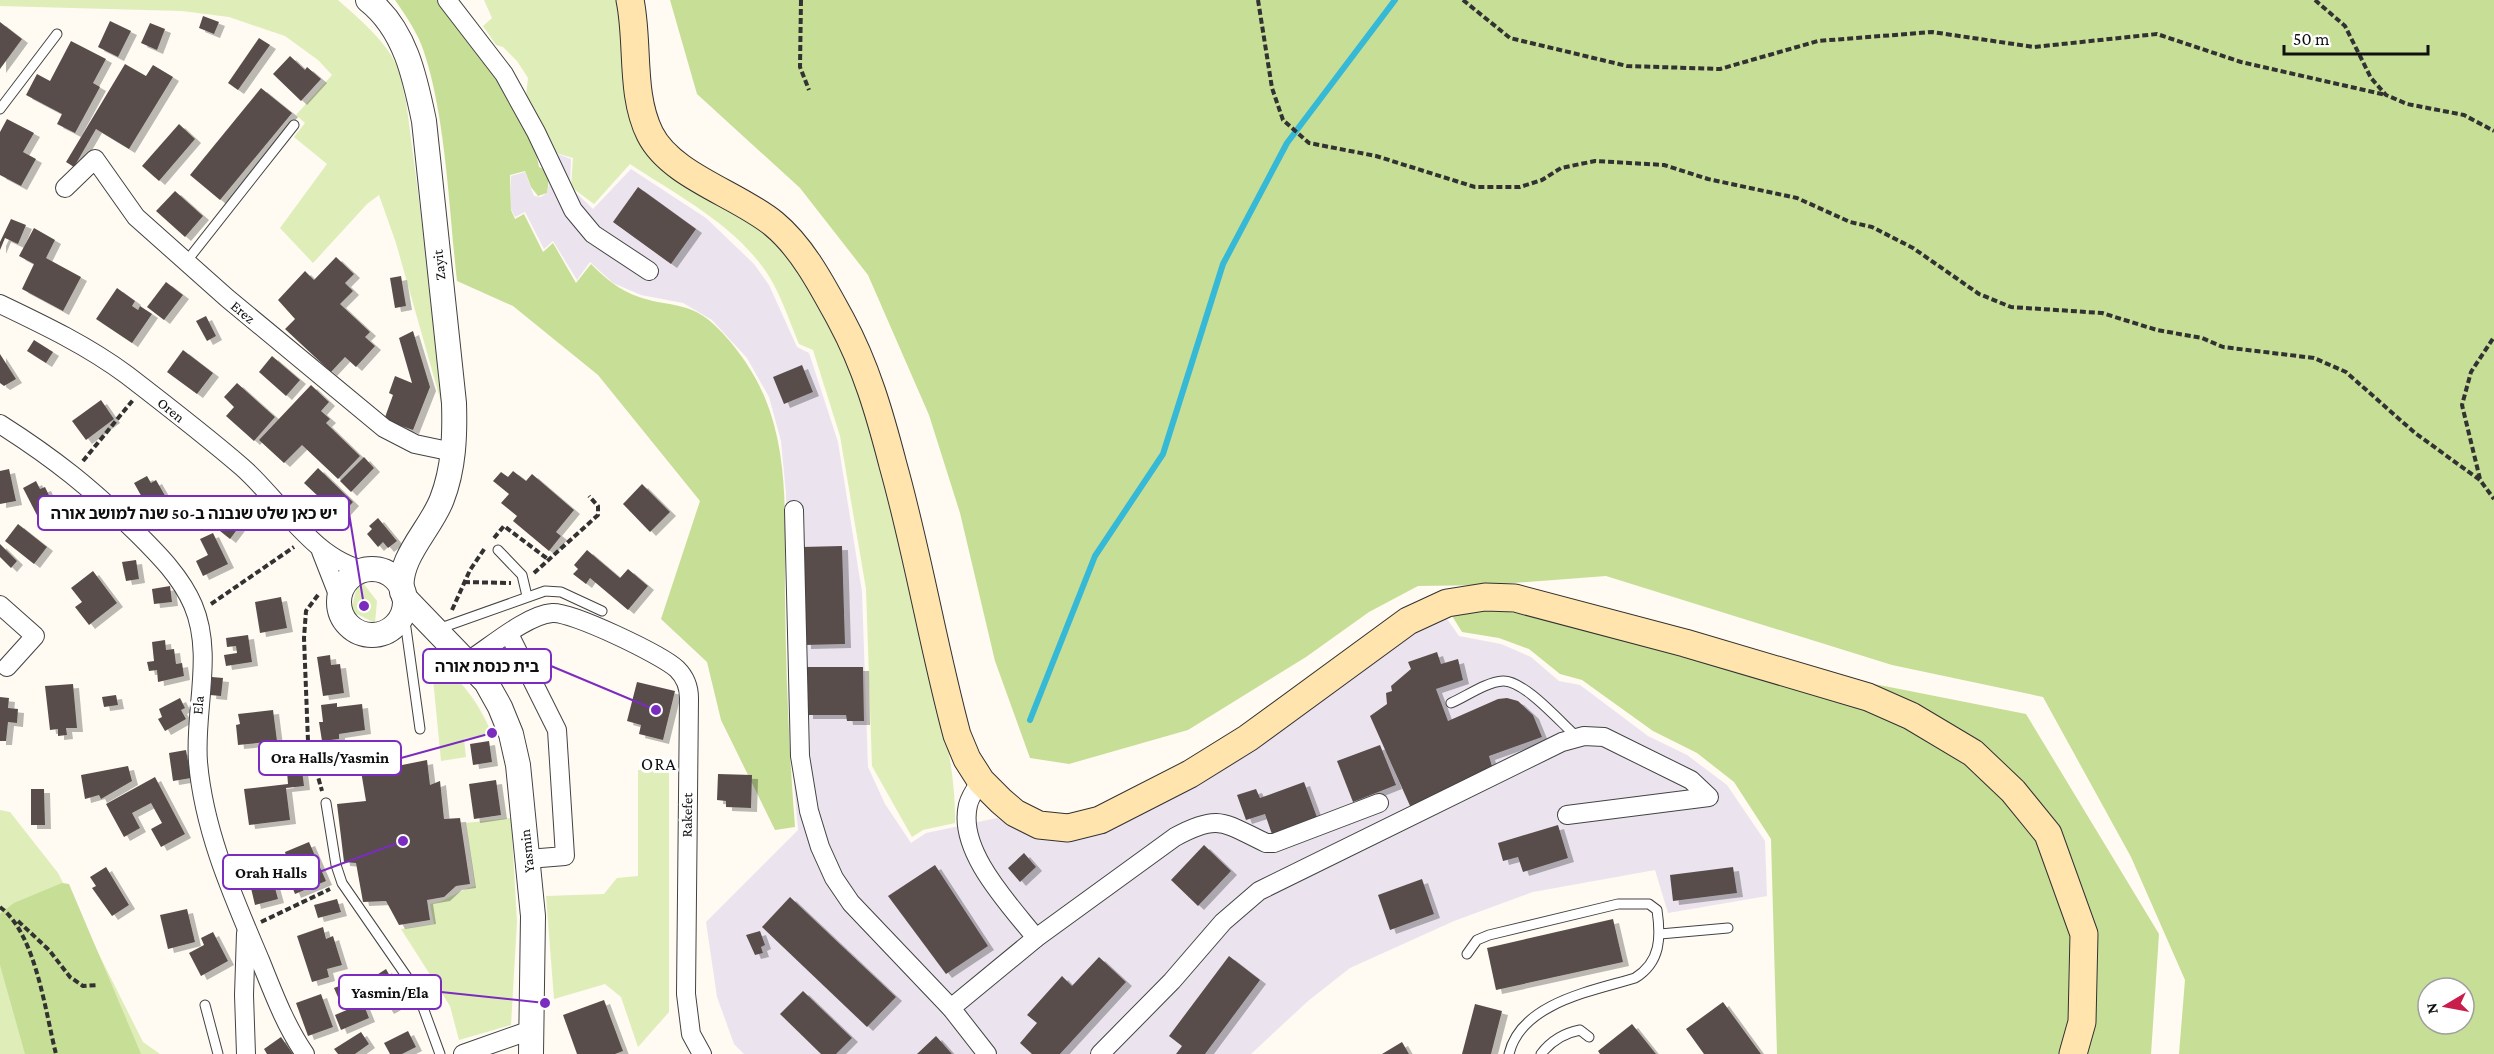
<svg xmlns="http://www.w3.org/2000/svg" width="2494" height="1054" font-family="'Crimson Pro','Noto Sans Hebrew',serif">
  <style>
    .industrial { fill: #ebe4ee }
    .green { fill: #dfedb9 }
    .forest { fill: #c7de97; fill-rule: evenodd }
    .lines { fill: none; stroke-linecap: round; stroke-linejoin: round }
    .stream { stroke: #36b9d6; stroke-width: 6 }
    .building { fill: #594e4b; filter: url(#shadow) }
    .service-casing { stroke: #434343; stroke-width: 11 }
    .minor-casing { stroke: #434343; stroke-width: 20 }
    .tertiary-casing { stroke: #434343; stroke-width: 26 }
    .secondary-casing { stroke: #323232; stroke-width: 29 }
    .path { stroke: #323232; stroke-width: 4; stroke-dasharray: 6 3; stroke-linecap: butt }
    .service { stroke: #fff; stroke-width: 9 }
    .minor { stroke: #fff; stroke-width: 18 }
    .tertiary { stroke: #fff; stroke-width: 24 }
    .secondary { stroke: #ffe4ad; stroke-width: 27 }
    .labels { text-anchor: middle; stroke-width: 6; stroke-linejoin: round; paint-order: stroke }
    .street-label { font-size: 15px; fill: #101010; stroke: #fff }
    .quarter-label { font-size: 18px; letter-spacing: 1.5px; fill: #101010; stroke: #fff }
    .leader { fill: none; stroke: #7b2cbf; stroke-width: 2 }
    .callout-dot { fill: #7b2cbf; stroke: #fff; stroke-width: 2 }
    .callout { fill: #fff; stroke: #7b2cbf; stroke-width: 2 }
    .callout-label { font-size: 16px; text-anchor: middle; font-weight: bold; fill: #101010 }
  </style>
  <defs>
    <filter id="shadow"><feDropShadow dx="6" dy="4" stdDeviation="0" flood-color="#0004"/></filter>
  </defs>
  <rect width="100%" height="100%" fill="#fffaf2"/>
  <!-- industrial -->
  <path class="industrial" d="M537,146L571,159L570,187L593,209L631,169L706,218L754,264L769,285L797,347L809,353L838,442L862,592L868,767L885,804L911,843L926,833L997,818L1022,831L1050,837L1245,755L1359,675L1398,640L1445,616L1459,636L1501,644L1531,657L1559,681L1580,685L1648,736L1687,755L1727,785L1765,841L1767,896L1668,913L1655,870L1533,892L1454,921L1350,968L1308,1001L1251,1054H744L734,1044L717,997L706,922L798,830L789,725L786,494L781,441L769,397L747,358L712,320L683,303L641,295L613,283L590,262L577,280L553,241L544,249L525,212L515,217L511,209V176L525,172L534,196L541,197L547,193L550,180L547,170L541,166Z"/>
  <!-- green -->
  <g class="green">
    <path d="M0,0H338C359,19 387,41 398,69C402,79 403,91 406,101L441,368V402L396,243L379,195L367,204L313,263L280,228L327,164L294,137L305,123L296,115L332,75L318,60L285,36L229,17L182,11L0,6Z"/>
    <path d="M484,0H616L631,116C662,143 692,170 723,197C746,218 771,238 791,263C875,371 895,511 924,640C937,700 956,761 955,823L923,830L912,837L872,766L866,589L840,436L813,350L799,344C791,325 784,304 774,285C744,229 681,198 630,164L594,204L571,187L573,158L556,153L526,95L528,78L517,61L503,47L496,45L483,26L492,18Z"/>
    <path d="M359,578L377,601L375,623L351,611Z"/>
    <path d="M431,658C461,678 478,701 492,734L464,739L466,757L441,761Z"/>
    <path d="M669,769V1012L638,1047L621,997L605,984L554,999L546,896L604,894L617,878L638,876V770Z"/>
    <path d="M0,810L10,812L58,873L143,1042L160,1054H0Z"/>
    <path d="M511,818L517,922L511,1025L459,1040L450,1006L401,929L434,924L430,904C449,901 456,891 475,886L466,823Z"/>
  </g>
  <!-- forest -->
  <g class="forest">
    <path d="M395,0H438C473,46 530,110 539,167L547,171L549,179L547,193L538,196L531,187L525,171L510,175L511,210L515,219L524,214L543,252L553,243L576,283L591,264C606,279 619,290 639,297C664,306 688,302 710,321C733,341 754,371 765,398C791,460 784,535 785,600C786,676 789,751 795,827L775,830L721,720L707,662L661,619L700,501L598,375L513,306L457,281C449,211 446,118 424,52C418,33 406,16 395,0Z"/>
    <path d="M670,0H2494V1054H2179L2185,980L2131,857L2043,697L1892,665L1606,576L1486,585L1418,586L1369,612L1306,657L1188,730L1069,764L1030,758L995,661L960,513L929,415L868,275L800,188L697,94ZM2428,988H2464V1024H2428Z"/>
    <path d="M1476,610L1509,612L2026,714L2159,934L2151,1054H1777L1771,839L1734,782L1697,753L1653,731L1582,680L1560,674L1529,649L1499,638L1462,632L1449,611Z"/>
    <path d="M62,883L69,884L141,1054H25L0,965V914L14,903Z"/>
  </g>
  <g class="lines">
    <!-- stream -->
    <path class="stream" d="M1030,720L1095,556L1163,454L1223,264L1287,143L1395,0"/>
  </g>
  <!-- building -->
  <g class="building">
    <path d="M203,16L219,22L214,34L199,28Z"/>
    <path d="M110,21L131,31L118,57L98,47Z"/>
    <path d="M0,22L22,39L0,69Z"/>
    <path d="M150,23L165,29L157,50L141,43Z"/>
    <path d="M259,38L270,45L238,90L228,83Z"/>
    <path d="M71,41L106,59L93,83L100,87L75,133L57,124L62,114L26,95L37,74L50,81Z"/>
    <path d="M290,56L305,70L307,67L321,79L301,101L273,74Z"/>
    <path d="M125,64L146,76L153,65L173,77L129,149L96,129L74,167L66,162Z"/>
    <path d="M261,88L292,113L220,200L190,175Z"/>
    <path d="M7,119L34,133L23,152L36,159L21,186L0,175V132Z"/>
    <path d="M179,124L195,139L159,181L142,166Z"/>
    <path d="M638,187L696,229L671,264L613,222Z"/>
    <path d="M175,191L203,216L185,237L156,211Z"/>
    <path d="M11,219L26,225L18,244L5,238L0,250V242Z"/>
    <path d="M34,228L55,240L46,258L81,277L63,311L22,289L34,264L19,256Z"/>
    <path d="M336,257L354,274L345,283L353,291L340,304L370,332L365,337L375,346L356,367L345,357L331,372L285,329L295,319L278,300L305,271L314,280Z"/>
    <path d="M401,276L406,306L395,308L390,278Z"/>
    <path d="M166,282L183,295L164,320L147,307Z"/>
    <path d="M117,288L135,301L132,306L138,310L140,306L152,314L132,343L96,319Z"/>
    <path d="M206,316L216,336L207,341L196,321Z"/>
    <path d="M413,331L430,387L413,430L384,420L393,395L389,393L395,376L412,383L399,338Z"/>
    <path d="M34,340L53,352L46,363L27,351Z"/>
    <path d="M183,350L213,373L197,394L167,372Z"/>
    <path d="M0,354L16,379L4,386L0,383Z"/>
    <path d="M272,356L300,380L286,396L259,372Z"/>
    <path d="M802,365L813,392L784,404L773,377Z"/>
    <path d="M237,383L275,417L254,441L226,416L234,407L224,397Z"/>
    <path d="M311,385L329,402L321,411L330,419L326,423L360,456L338,479L302,445L284,463L259,440Z"/>
    <path d="M101,400L114,419L86,440L72,421Z"/>
    <path d="M364,457L374,468L351,492L340,481Z"/>
    <path d="M318,468L353,502L343,513L338,509L330,517L316,503L321,499L304,483Z"/>
    <path d="M9,469L16,501L0,504V471Z"/>
    <path d="M513,471L526,481L532,474L574,510L556,532L561,536L549,551L513,521L517,516L501,503L509,494L493,481L501,472L508,477Z"/>
    <path d="M147,476L151,483L156,480L167,499L144,512L138,502L143,499L134,483Z"/>
    <path d="M36,481L40,489L45,487L59,516L42,525L23,488Z"/>
    <path d="M642,484L670,512L650,532L623,504Z"/>
    <path d="M223,496L236,506L233,510L245,519L230,539L205,519Z"/>
    <path d="M378,518L397,541L388,548L383,542L378,547L367,534L372,529L369,526Z"/>
    <path d="M18,524L47,547L34,564L5,541Z"/>
    <path d="M213,533L228,564L203,576L196,561L208,555L200,539Z"/>
    <path d="M0,544L17,561L11,568L0,557Z"/>
    <path d="M842,546L845,644L805,645L802,547Z"/>
    <path d="M587,550L620,578L628,569L648,586L628,610L590,578L586,584L573,574L578,569L574,565Z"/>
    <path d="M136,560L139,579L126,581L122,562Z"/>
    <path d="M93,571L117,603L89,625L75,607L82,602L71,588Z"/>
    <path d="M170,586L172,602L154,604L152,589Z"/>
    <path d="M281,597L287,628L260,633L255,602Z"/>
    <path d="M248,635L252,662L226,666L224,655L237,653L236,646L227,647L226,638Z"/>
    <path d="M165,640L166,650L174,649L176,664L182,663L184,676L158,682L157,670L149,671L147,662L154,661L152,642Z"/>
    <path d="M1437,652L1441,664L1458,659L1463,680L1436,689L1448,721L1498,699L1507,698L1518,701L1533,715L1542,737L1489,756L1493,770L1411,808L1370,716L1387,704L1386,693L1392,691L1391,686L1411,669L1408,662Z"/>
    <path d="M330,655L331,665L340,664L344,693L323,696L317,657Z"/>
    <path d="M806,667H863L864,721H847L846,715H807Z"/>
    <path d="M212,677L223,678L221,696L210,695Z"/>
    <path d="M637,682L675,691L663,740L639,734L641,725L627,721Z"/>
    <path d="M73,684L77,728H66L67,735L58,736V729L50,730L45,686Z"/>
    <path d="M116,695L118,705L104,707L102,697Z"/>
    <path d="M0,697L9,698L8,708L18,709L17,723L8,722L6,741H0Z"/>
    <path d="M180,698L185,708L181,710L186,719L165,731L158,719L162,717L159,709Z"/>
    <path d="M337,703V707L362,704L365,730L339,734V739L322,741L319,722H323L321,705Z"/>
    <path d="M273,710L277,741L238,745L236,725L240,724L238,714Z"/>
    <path d="M489,741L492,762L473,765L470,744Z"/>
    <path d="M1380,745L1396,785L1353,802L1337,761Z"/>
    <path d="M390,747L392,767L427,760L430,785L440,781L444,819L460,818L470,884L456,886L444,897L427,900L430,920L399,925L386,901L363,902L356,863L344,862L337,804L366,801L361,771L367,769L363,748Z"/>
    <path d="M186,750L191,778L173,781L169,753Z"/>
    <path d="M128,766L132,781L101,799L99,795L85,799L81,775Z"/>
    <path d="M302,770L304,786L286,788L290,820L249,825L244,789L288,784L287,771Z"/>
    <path d="M718,774L752,775L751,808L726,807V801L717,800Z"/>
    <path d="M155,777L185,834L161,847L151,829L162,823L151,803L132,813L140,828L124,837L106,804Z"/>
    <path d="M496,780L501,815L474,819L469,784Z"/>
    <path d="M1304,782L1318,820L1273,837L1265,814L1246,820L1237,795L1256,789L1260,798Z"/>
    <path d="M31,789H44L45,825H31Z"/>
    <path d="M1558,825L1568,858L1523,872L1518,857L1503,861L1498,843Z"/>
    <path d="M309,842L326,881L295,894L291,884L288,885L277,860L286,856L285,852Z"/>
    <path d="M1204,845L1231,871L1198,906L1171,880Z"/>
    <path d="M1024,853L1036,867L1020,882L1008,868Z"/>
    <path d="M935,865L988,946L946,974L888,896Z"/>
    <path d="M106,867L129,905L112,916L92,888L96,886L90,877Z"/>
    <path d="M1733,867L1737,893L1673,901L1670,875Z"/>
    <path d="M265,873L267,877H272L278,899L255,905L250,884L254,883L253,877Z"/>
    <path d="M1422,879L1434,914L1390,930L1378,895Z"/>
    <path d="M790,897L896,997L867,1027L762,927Z"/>
    <path d="M337,899L341,912L318,918L314,905Z"/>
    <path d="M187,909L195,942L168,949L160,915Z"/>
    <path d="M1613,919L1623,962L1496,990L1487,948Z"/>
    <path d="M323,927L326,939L333,936L342,965L327,969L329,977L312,982L297,936Z"/>
    <path d="M760,931L765,945L761,947L763,953L755,955L746,935Z"/>
    <path d="M213,932L228,961L201,976L189,953L204,945L201,938Z"/>
    <path d="M1229,956L1260,980L1205,1054H1176L1182,1046L1169,1036Z"/>
    <path d="M1099,957L1126,982L1060,1054H1032L1020,1043L1037,1023L1027,1015L1062,976L1072,986Z"/>
    <path d="M386,969L404,1001L388,1010L379,995L385,992L382,986L378,989L372,978Z"/>
    <path d="M359,978L365,994L341,1004L334,988Z"/>
    <path d="M803,991L852,1038L836,1054H821L780,1014Z"/>
    <path d="M321,994L333,1027L308,1036L296,1003Z"/>
    <path d="M604,1000L623,1051L615,1054H577L563,1015Z"/>
    <path d="M1723,1002L1761,1054H1704L1686,1029Z"/>
    <path d="M363,1003L369,1018L341,1030L335,1015Z"/>
    <path d="M1475,1004L1502,1011L1491,1054H1462Z"/>
    <path d="M1632,1024L1656,1054H1600L1598,1051Z"/>
    <path d="M408,1031L416,1047L402,1054H390L384,1043Z"/>
    <path d="M361,1032L369,1044L355,1054H338L334,1049Z"/>
    <path d="M936,1036L952,1054H917Z"/>
    <path d="M281,1037L293,1054H267L264,1049Z"/>
    <path d="M1402,1042L1409,1054H1382Z"/>
  </g>
  <g class="lines">
    <defs>
      <g id="service">
        <path d="M0,109L57,34"/>
        <path d="M186,262L294,125"/>
        <path d="M498,550L522,575L527,596"/>
        <path d="M406,628L420,729"/>
        <path d="M438,629L545,591L561,592L602,611"/>
        <path d="M1451,703C1467,696 1486,682 1503,681C1524,680 1561,723 1577,737"/>
        <path d="M326,803L336,865L342,883L407,977L421,1002L440,1054"/>
        <path d="M1660,934L1728,928"/>
        <path d="M1467,954L1477,940L1489,935L1618,904H1649L1657,910C1661,937 1661,962 1635,978C1592,991 1521,1003 1509,1054"/>
        <path d="M205,1005L218,1054"/>
        <path d="M1541,1054C1551,1041 1564,1033 1580,1030L1589,1037"/>
      </g>
      <g id="minor">
        <path d="M447,0L504,74L536,132L573,210L593,234L649,271"/>
        <path d="M65,188L95,159L136,217L227,298L384,428L415,444L453,452"/>
        <path d="M0,304C44,325 88,346 127,375C166,405 205,435 242,467C279,499 315,562 366,570"/>
        <path d="M0,424C55,459 91,488 138,534C159,555 181,577 193,605C214,654 194,711 198,762C204,832 233,896 260,960C273,992 285,1025 305,1054"/>
        <path d="M794,510L800,756L809,811L820,847L834,878L851,903L951,1008L987,1054"/>
        <path d="M321,551L339,597"/>
        <path d="M0,605L35,636L7,667"/>
        <path d="M509,634L557,730L565,856L528,859"/>
        <path d="M468,661C490,647 527,615 552,613C571,611 662,655 677,669C685,677 689,687 689,698L686,994L691,1034L702,1054"/>
        <path d="M981,781C976,788 970,796 968,805C957,851 1010,905 1036,938"/>
        <path d="M246,933L244,995L246,1054"/>
        <path d="M951,1008L1036,938L1175,837C1219,813 1224,823 1266,843H1274L1379,803"/>
        <path d="M463,1054L531,1030"/>
        <path d="M1100,1054L1172,981L1223,922L1259,891L1562,742L1584,736L1604,737L1691,780L1709,797L1567,815"/>
      </g>
      <g id="tertiary">
        <path d="M368,0C405,29 415,77 424,121L454,403C455,435 454,468 442,499C431,529 397,558 402,592"/>
        <circle cx="372" cy="602" r="33"/>
        <path d="M404,597L486,682L500,707L511,734L518,765L533,916L531,1054"/>
      </g>
      <path id="secondary" d="M630,0C639,43 630,94 650,134C671,176 738,194 774,224C803,248 823,287 841,320C866,366 880,415 893,465C918,554 933,646 957,735L967,759L981,781L1001,801L1015,813L1039,825L1068,828L1100,820L1190,774L1248,738L1408,621L1447,603L1485,597L1515,598L1685,643L1868,697L1911,716L1973,753L2013,791L2048,834L2084,934L2082,1022L2073,1054"/>
    </defs>
    <!-- service casing -->
    <use href="#service" class="service-casing"/>
    <!-- minor casing -->
    <use href="#minor" class="minor-casing"/>
    <!-- tertiary casing -->
    <use href="#tertiary" class="tertiary-casing"/>
    <!-- secondary casing -->
    <use href="#secondary" class="secondary-casing"/>
    <!-- path -->
    <g class="path">
      <path d="M801,0L800,67L809,90"/>
      <path d="M1258,0L1272,88L1283,120L1309,143L1376,156L1475,187H1520L1542,180L1561,168L1595,161L1664,165L1708,179L1797,198L1850,222L1872,227L1913,248L1979,294L2011,307L2102,313L2157,330L2202,338L2223,347L2314,358L2346,372L2415,433L2480,480L2494,499"/>
      <path d="M1463,0L1510,38L1627,66L1720,69L1818,41L1932,32L2034,47L2157,34L2241,62L2386,95"/>
      <path d="M2315,0L2345,26L2371,78L2386,95L2407,104L2464,115L2494,131"/>
      <path d="M83,461L133,400"/>
      <path d="M2480,479L2462,405L2471,372L2494,337"/>
      <path d="M494,538L504,526L549,560"/>
      <path d="M534,573L598,515V506L589,496"/>
      <path d="M464,582L511,583"/>
      <path d="M318,595L306,611L304,638L308,741L322,791"/>
      <path d="M211,604L294,547"/>
      <path d="M452,610L470,570L485,548"/>
      <path d="M0,907C36,934 45,1011 56,1054"/>
      <path d="M18,921L49,950L70,977L83,986L98,985"/>
      <path d="M261,922L330,889"/>
    </g>
    <!-- service -->
    <use href="#service" class="service"/>
    <!-- minor -->
    <use href="#minor" class="minor"/>
    <!-- tertiary -->
    <use href="#tertiary" class="tertiary"/>
    <!-- secondary -->
    <use href="#secondary" class="secondary"/>
  </g>
  <g class="labels">
    <!-- street labels -->
    <g class="street-label">
      <text transform="translate(439 265) rotate(-96)" y="5">Zayit</text>
      <text transform="translate(243 312) rotate(40)" y="5">Erez</text>
      <text transform="translate(171 410) rotate(39)" y="5">Oren</text>
      <text transform="translate(198 705) rotate(-85)" y="5">Ela</text>
      <text transform="translate(687 815) rotate(-89)" y="5">Rakefet</text>
      <text transform="translate(527 851) rotate(-96)" y="5">Yasmin</text>
    </g>
    <!-- quarter labels -->
    <g class="quarter-label">
      <text x="659" y="770">ORA</text>
    </g>
  </g>
  <!-- callouts -->
  <path class="leader" d="M364 606L349 513M656 710L551 666M492 733L401 758M403 841L319 872M545 1003L441 992"/>
  <g class="callout-dot">
    <circle cx="364" cy="606" r="6"/>
    <circle cx="656" cy="710" r="6"/>
    <circle cx="492" cy="733" r="6"/>
    <circle cx="403" cy="841" r="6"/>
    <circle cx="545" cy="1003" r="6"/>
  </g>
  <g class="callout">
    <rect x="38" y="496" width="311" height="34" rx="6"/>
    <rect x="423" y="649" width="128" height="34" rx="6"/>
    <rect x="259" y="741" width="142" height="34" rx="6"/>
    <rect x="223" y="855" width="96" height="34" rx="6"/>
    <rect x="339" y="975" width="102" height="34" rx="6"/>
  </g>
  <g class="callout-label">
    <text x="194" y="519">יש כאן שלט שנבנה ב-50 שנה למושב אורה</text>
    <text x="487" y="672">בית כנסת אורה</text>
    <text x="330" y="763">Ora Halls/Yasmin</text>
    <text x="271" y="878">Orah Halls</text>
    <text x="390" y="998">Yasmin/Ela</text>
  </g>
  <!-- north arrow -->
  <g transform="translate(2446 1006) rotate(260)"><circle r="28" fill="#ffffff" stroke="#9f9f9f" stroke-width="1.5"/>
  <path d="M0-4.5L10 22L0 15L-10 22Z" fill="#c91e4c"/>
  <text y="-9" font-size="16" font-weight="bold" text-anchor="middle" fill="#101010">N</text>
  </g>
  <!-- scale -->
  <path d="M2284 45v9h144v-9" fill="none" stroke="#101010" stroke-width="3"/>
  <text x="2293" y="45" font-size="18" fill="#101010" stroke="#ffffff" stroke-width="4.5" paint-order="stroke">50 m</text>
</svg>
